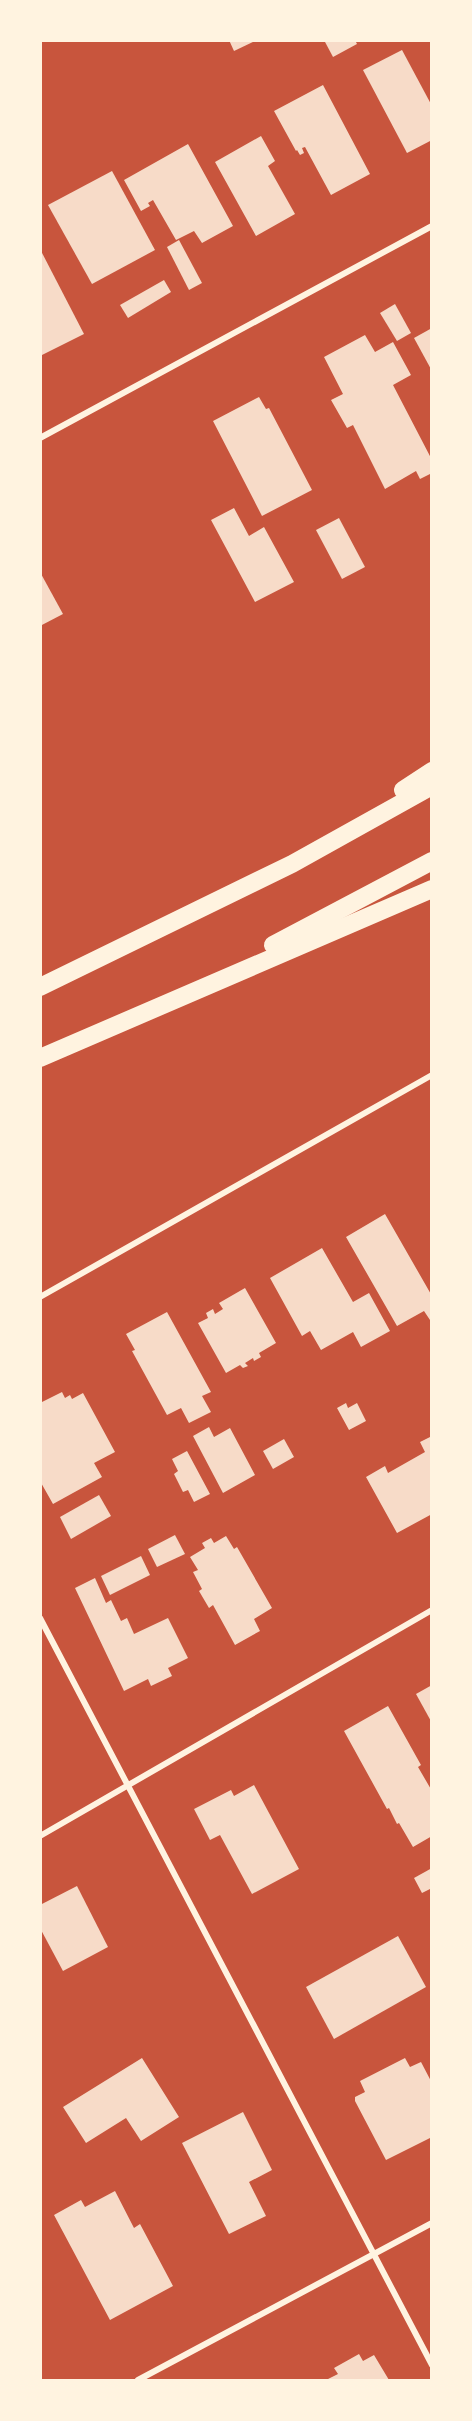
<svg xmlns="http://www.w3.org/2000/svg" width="472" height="2421" font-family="'Titillium Web',sans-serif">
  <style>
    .building { fill: #f7dbc8 }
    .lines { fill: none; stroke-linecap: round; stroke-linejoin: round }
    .minor { stroke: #fff3e0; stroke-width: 6 }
    .motorway { stroke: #fff3e0; stroke-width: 18 }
  </style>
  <rect width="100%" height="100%" fill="#c8553d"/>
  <!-- building -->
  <g class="building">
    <path d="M229,40H257L234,51Z"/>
    <path d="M324,40H355L357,44L333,57Z"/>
    <path d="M402,50L432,106V140L407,153L363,70Z"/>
    <path d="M323,85L370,174L331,195L305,147L302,148L304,153L300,155L297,150L296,151L274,111Z"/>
    <path d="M261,136L275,161L268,166L295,214L256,236L215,162Z"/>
    <path d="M188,144L233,226L202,243L194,231L176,240L153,200L148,203L150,206L141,211L124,180Z"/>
    <path d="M112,171L155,250L92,284L48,205Z"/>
    <path d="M179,240L202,283L189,290L167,247Z"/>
    <path d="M40,249L84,334L40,356Z"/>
    <path d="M164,280L171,292L128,318L120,305Z"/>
    <path d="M395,304L411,333L397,341L380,313Z"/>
    <path d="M432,328V371L414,338Z"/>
    <path d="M365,335L375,352L393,342L411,375L393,385L432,460V473L420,479L416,471L385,489L353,425L347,428L331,400L343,394L324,357Z"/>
    <path d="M259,397L266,409L269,408L312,490L262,516L213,421Z"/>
    <path d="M234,508L249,536L264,527L294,582L255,602L211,520Z"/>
    <path d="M339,518L365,567L342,579L316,530Z"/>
    <path d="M40,572L63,614L40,626Z"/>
    <path d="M385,1214L432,1296V1323L424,1311L397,1326L346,1237Z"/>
    <path d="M322,1248L353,1302L369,1293L390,1331L361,1347L353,1332L321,1350L310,1331L302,1336L270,1278Z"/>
    <path d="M245,1288L276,1343L259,1353L261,1357L254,1361L253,1358L245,1363L248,1366L243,1368L240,1365L226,1373L198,1323L208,1318L206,1313L213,1309L215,1314L223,1309L219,1303Z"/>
    <path d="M167,1312L211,1392L202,1396L211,1412L189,1423L181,1408L167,1415L132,1351L135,1350L126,1334Z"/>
    <path d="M62,1392L65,1398L70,1395L72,1399L83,1393L115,1452L94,1463L102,1477L53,1504L40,1481V1403Z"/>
    <path d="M346,1403L348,1408L357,1403L366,1421L349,1430L337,1408Z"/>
    <path d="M209,1427L214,1437L230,1428L255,1475L223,1493L193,1436Z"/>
    <path d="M432,1436V1514L397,1533L366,1477L385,1466L388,1473L425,1452L420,1442Z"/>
    <path d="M284,1439L294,1457L273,1469L263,1451Z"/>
    <path d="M187,1451L210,1494L194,1502L188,1490L183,1492L174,1474L178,1471L172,1459Z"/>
    <path d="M99,1495L111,1516L71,1539L60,1517Z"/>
    <path d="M175,1535L185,1554L157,1567L148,1549Z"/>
    <path d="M226,1536L234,1549L237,1547L272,1608L254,1619L260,1631L235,1645L213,1605L209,1608L199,1591L202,1589L193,1572L198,1570L190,1557L205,1548L202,1543L211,1538L214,1543Z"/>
    <path d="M141,1556L150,1575L110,1595L101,1576Z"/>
    <path d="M95,1578L106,1603L111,1600L121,1621L127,1618L134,1634L168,1618L188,1658L168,1668L172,1676L151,1686L148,1679L124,1691L75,1588Z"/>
    <path d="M432,1685V1723L416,1694Z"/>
    <path d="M388,1706L421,1765L418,1767L432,1791V1836L413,1847L399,1823L397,1824L389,1808L387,1809L344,1731Z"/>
    <path d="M254,1785L299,1869L252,1894L220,1835L210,1840L194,1809L231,1790L234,1796Z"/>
    <path d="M432,1868V1888L422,1893L414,1878Z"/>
    <path d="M77,1886L108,1947L63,1971L40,1928V1905Z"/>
    <path d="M398,1936L426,1987L334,2039L306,1987Z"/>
    <path d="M142,2058L179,2117L141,2141L126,2118L86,2143L63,2107Z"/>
    <path d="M405,2058L410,2067L421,2062L432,2083V2137L386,2160L355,2101V2097L365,2092L360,2081Z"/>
    <path d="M243,2112L272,2170L249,2182L266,2216L229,2234L182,2143Z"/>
    <path d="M115,2191L134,2228L140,2224L173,2286L110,2320L54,2215L81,2200L85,2207Z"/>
    <path d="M359,2354L363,2361L374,2355L389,2380H326L338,2374L334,2368Z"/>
  </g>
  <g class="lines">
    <!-- minor -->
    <g class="minor">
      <path d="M40,438L432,226"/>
      <path d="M40,1297L432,1075"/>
      <path d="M40,1618L432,2365"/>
      <path d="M40,1836L432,1610"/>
      <path d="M138,2380L432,2223"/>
    </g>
    <!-- motorway -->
    <g class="motorway">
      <path d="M403,790L432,771"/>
      <path d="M273,945L432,861"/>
      <path d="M40,987L292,864L432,786"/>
      <path d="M40,1058L432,889"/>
    </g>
  </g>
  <!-- border -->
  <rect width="472" height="2421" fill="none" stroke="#fff3e0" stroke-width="84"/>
</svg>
